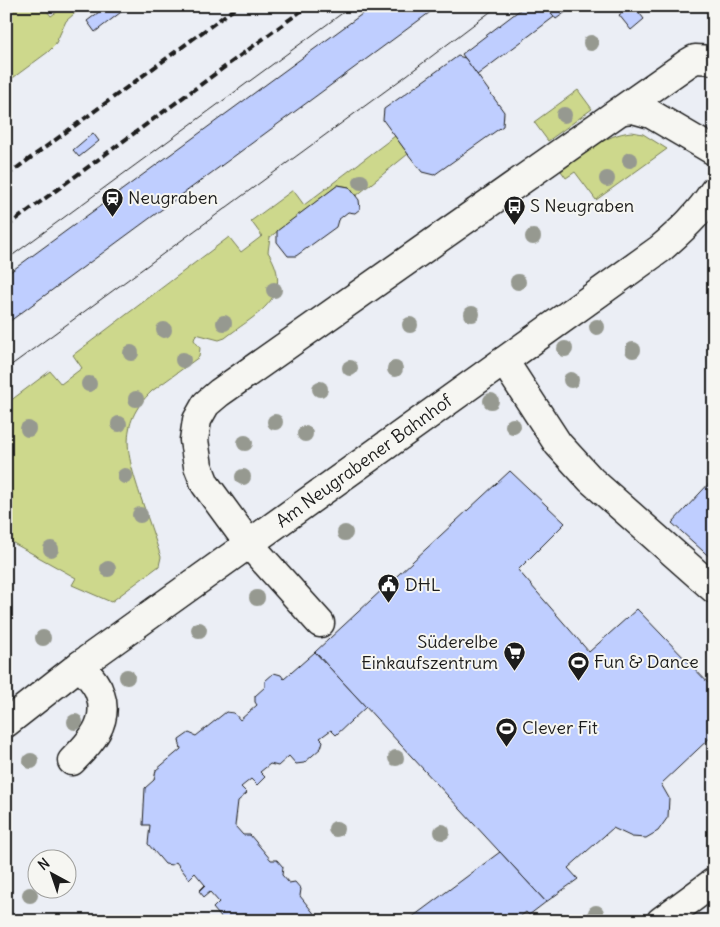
<svg xmlns="http://www.w3.org/2000/svg" width="720" height="927" font-family="Delius,sans-serif">
  <style>
    .green { fill: #cdd88c; stroke: #747a54 }
    .building { fill: #bfceff; stroke: #1c1c1c }
    .lines { fill: none; stroke-linecap: round; stroke-linejoin: round }
    .minor-casing { stroke: #1c1c1c; stroke-width: 31 }
    .major-casing { stroke: #1c1c1c; stroke-width: 31 }
    .minor { stroke: #f6f6f2; stroke-width: 28 }
    .major { stroke: #f6f6f2; stroke-width: 28 }
    .tram { stroke: #1c1c1c; stroke-width: 1 }
    .rail { stroke: #1c1c1c; stroke-width: 4; stroke-dasharray: 8 4; stroke-linecap: butt }
    .tree { fill: #969990 }
    .labels { text-anchor: middle; stroke-width: 4; stroke-linejoin: round; paint-order: stroke }
    .poi-label { font-size: 18px; fill: #1c1c1c; stroke: #f6f6f2; text-anchor: start }
    .street-label { font-size: 18px; fill: #1c1c1c; stroke: #f6f6f2 }
  </style>
  <rect width="100%" height="100%" fill="#ebeef5"/>
  <filter id="ink" filterUnits="userSpaceOnUse"><feTurbulence type="fractalNoise" baseFrequency=".02" numOctaves="2"/><feDisplacementMap in="SourceGraphic" scale="10" xChannelSelector="R" yChannelSelector="G"/><feConvolveMatrix kernelMatrix="1 2 1 2 8 2 1 2 1" color-interpolation-filters="sRGB"/></filter>
  <g filter="url(#ink)">
    <!-- green -->
    <g class="green">
      <path d="M6,6H43L51,16L65,6H83L66,21L55,45L48,52L6,83Z"/>
      <path d="M578,90L592,109L548,141L534,122Z"/>
      <path d="M632,132L643,134L667,149L596,200L575,172L566,178L561,171C583,155 604,134 632,132Z"/>
      <path d="M395,136L408,154L356,196L349,187L338,185L270,237L268,252C296,297 257,313 225,338L219,340L196,334L194,340L200,348L199,357L152,391C116,425 128,457 141,498C148,518 154,537 161,557L159,566L111,602L72,585L76,578L6,539V404L50,371L61,384L82,368L73,355L229,237L241,252L262,236L251,221L293,190L304,205Z"/>
    </g>
    <!-- building -->
    <g class="building">
      <path d="M107,6H129L95,32L87,21Z"/>
      <path d="M373,6H431L433,10L6,324V275Z"/>
      <path d="M525,6H546L554,17L477,75L462,54Z"/>
      <path d="M546,6H574L556,19Z"/>
      <path d="M631,6H634L644,19L631,30L619,15Z"/>
      <path d="M458,56L465,58L504,112L503,126L434,175L422,172L408,154L383,120L384,109Z"/>
      <path d="M93,133L99,141L79,157L73,150Z"/>
      <path d="M338,185L349,187L359,200L360,209L355,213L348,212L338,220L336,227L296,256H288L277,242V231Z"/>
      <path d="M510,471L565,523L518,570L589,652L637,609L714,689V734L661,784L669,798L668,817L658,831L646,838L632,837L613,828L568,868L578,879L546,902L315,652Z"/>
      <path d="M714,478V561L672,523Z"/>
      <path d="M315,652L366,707L336,735L331,730L320,738L323,741L321,748L304,763L296,764L289,756L278,766L270,764L260,772L265,777L257,785L251,779L241,787L247,793L238,801L235,826L243,835H250L271,860H277L283,867L282,875L289,883L295,882L301,889L300,896L320,921H224L213,908L219,902L210,892L204,897L199,891L205,885L195,873L189,879L176,862L172,865L165,864L148,844L150,825H143L145,788L154,780L156,770L181,749L179,740L189,733L196,736L226,712L234,713L240,720L257,705L255,702V696L265,687V681L274,673L281,675L284,679Z"/>
      <path d="M500,852L546,902L529,915L526,912L515,921H407Z"/>
    </g>
    <g class="lines">
      <defs>
        <g id="minor">
          <path d="M623,110L633,109L651,114L714,151"/>
          <path d="M504,361L558,444L591,480L714,589"/>
          <path d="M320,623L249,544L205,484L198,466L194,440L197,420L206,404L219,393L688,63L695,59L714,60"/>
          <path d="M6,723L80,665L660,249C681,231 699,214 714,191"/>
          <path d="M72,761C90,743 110,722 100,694C97,683 87,674 80,665"/>
        </g>
        <path id="major" d="M661,921L714,882"/>
      </defs>
      <!-- minor casing -->
      <use href="#minor" class="minor-casing"/>
      <!-- major casing -->
      <use href="#major" class="major-casing"/>
      <!-- minor -->
      <use href="#minor" class="minor"/>
      <!-- major -->
      <use href="#major" class="major"/>
      <!-- tram -->
      <g class="tram">
        <path d="M6,260L352,6"/>
        <path d="M6,369L403,78L498,6"/>
      </g>
      <!-- rail -->
      <g class="rail">
        <path d="M6,176L238,6"/>
        <path d="M6,227L308,6"/>
      </g>
    </g>
    <!-- trees -->
    <g class="tree">
      <circle cx="591" cy="43" r="8"/>
      <circle cx="564" cy="115" r="8"/>
      <circle cx="630" cy="160" r="8"/>
      <circle cx="607" cy="179" r="8"/>
      <circle cx="361" cy="182" r="8"/>
      <circle cx="533" cy="237" r="8"/>
      <circle cx="518" cy="282" r="8"/>
      <circle cx="274" cy="290" r="8"/>
      <circle cx="472" cy="314" r="8"/>
      <circle cx="224" cy="323" r="8"/>
      <circle cx="410" cy="325" r="8"/>
      <circle cx="597" cy="327" r="8"/>
      <circle cx="164" cy="330" r="8"/>
      <circle cx="565" cy="349" r="8"/>
      <circle cx="633" cy="350" r="8"/>
      <circle cx="131" cy="353" r="8"/>
      <circle cx="183" cy="360" r="8"/>
      <circle cx="350" cy="368" r="8"/>
      <circle cx="395" cy="369" r="8"/>
      <circle cx="571" cy="380" r="8"/>
      <circle cx="89" cy="384" r="8"/>
      <circle cx="320" cy="389" r="8"/>
      <circle cx="136" cy="399" r="8"/>
      <circle cx="491" cy="401" r="8"/>
      <circle cx="275" cy="422" r="8"/>
      <circle cx="119" cy="424" r="8"/>
      <circle cx="513" cy="426" r="8"/>
      <circle cx="28" cy="429" r="8"/>
      <circle cx="305" cy="434" r="8"/>
      <circle cx="245" cy="443" r="8"/>
      <circle cx="125" cy="476" r="8"/>
      <circle cx="243" cy="477" r="8"/>
      <circle cx="140" cy="515" r="8"/>
      <circle cx="345" cy="533" r="8"/>
      <circle cx="51" cy="549" r="8"/>
      <circle cx="108" cy="569" r="8"/>
      <circle cx="257" cy="598" r="8"/>
      <circle cx="199" cy="630" r="8"/>
      <circle cx="43" cy="638" r="8"/>
      <circle cx="127" cy="677" r="8"/>
      <circle cx="75" cy="722" r="8"/>
      <circle cx="396" cy="758" r="8"/>
      <circle cx="31" cy="761" r="8"/>
      <circle cx="336" cy="829" r="8"/>
      <circle cx="442" cy="832" r="8"/>
      <circle cx="30" cy="895" r="8"/>
      <circle cx="596" cy="913" r="8"/>
    </g>
  </g>
  <!-- icons -->
  <defs>
    <symbol id="station-pin" viewBox="-11 -11 22 30"><path d="M0 17L-7.5 6A9.5 9.5 0 1 1 7.5 6Z" fill="#1c1c1c" stroke="#f6f6f2"/><path d="M-3-6H3Q5-6 5-4V2Q5 4 3 4L4.5 6H3L1.5 4h-3L-3 6H-4.5L-3 4Q-5 4-5 2V-4Q-5-6-3-6ZM-3.5-4v3h7v-3ZM-3.5 1v1.5H-2V1ZM2 1v1.5H3.5V1Z" fill="#fff"/></symbol>
    <symbol id="bus-pin" viewBox="-11 -11 22 30"><path d="M0 17L-7.5 6A9.5 9.5 0 1 1 7.5 6Z" fill="#1c1c1c" stroke="#f6f6f2"/><path d="M-5-6H5V4H4V6H2V4H-2V6H-4V4H-5ZM-3.5-4V0h7V-4ZM-3.5 1.2v1.5H-2V1.2ZM2 1.2v1.5H3.5V1.2Z" fill="#fff"/></symbol>
    <symbol id="civic-pin" viewBox="-11 -11 22 30"><path d="M0 17L-7.5 6A9.5 9.5 0 1 1 7.5 6Z" fill="#1c1c1c" stroke="#f6f6f2"/><path d="M-.6-6.5H3V-4.5H.6V-3L4-1V1h2V6H-6V1h2V-1L-.6-3ZM-1.2 2.5V6h2.4V2.5Z" fill="#fff"/></symbol>
    <symbol id="supermarket-pin" viewBox="-11 -11 22 30"><path d="M0 17L-7.5 6A9.5 9.5 0 1 1 7.5 6Z" fill="#1c1c1c" stroke="#f6f6f2"/><path d="M-6-5.5h2.5l.6 2H6L4.5 2H-2.5L-4.4-4H-6ZM-1.5 3.2a1.3 1.3 0 1 0 .1 0ZM3 3.2a1.3 1.3 0 1 0 .1 0Z" fill="#fff"/></symbol>
    <symbol id="stadium-pin" viewBox="-11 -11 22 30"><path d="M0 17L-7.5 6A9.5 9.5 0 1 1 7.5 6Z" fill="#1c1c1c" stroke="#f6f6f2"/><path d="M0-5a6.5 5 0 1 0 0 10a6.5 5 0 1 0 0-10ZM-3.5-1.8h7v3.6h-7Z" fill="#fff"/></symbol>
  </defs>
  <g fill-rule="evenodd">
    <use href="#station-pin" x="100" y="186" width="25" height="34"/>
    <use href="#bus-pin" x="502" y="194" width="25" height="34"/>
    <use href="#civic-pin" x="376" y="572" width="25" height="34"/>
    <use href="#supermarket-pin" x="502" y="640" width="25" height="34"/>
    <use href="#stadium-pin" x="566" y="650" width="25" height="34"/>
    <use href="#stadium-pin" x="494" y="716" width="25" height="34"/>
  </g>
  <g class="labels">
    <!-- poi labels -->
    <g class="poi-label">
      <text x="128" y="204">Neugraben</text>
      <text x="530" y="212">S Neugraben</text>
      <text x="405" y="591">DHL</text>
      <text x="498" y="648" text-anchor="end">Süderelbe<tspan x="498" dy="21">Einkaufszentrum</tspan></text>
      <text x="594" y="668">Fun &amp; Dance</text>
      <text x="522" y="734">Clever Fit</text>
    </g>
    <!-- street labels -->
    <g class="street-label">
      <text transform="translate(364 461) rotate(-36)" y="6">Am Neugrabener Bahnhof</text>
    </g>
  </g>
  <!-- margin -->
  <rect width="720" height="927" fill="none" stroke="#f6f6f2" stroke-width="25"/>
  <rect x="12" y="12" width="695" height="902" fill="none" stroke="#1c1c1c" stroke-width="2" filter="url(#ink)"/>
  <!-- north arrow -->
  <g transform="translate(52 874) rotate(320)"><circle r="24" fill="#f6f6f2" stroke="#9f9f9c"/>
  <path d="M0-4L9 19L0 12L-9 19Z" fill="#1c1c1c"/>
  <text y="-8" font-size="14" font-weight="bold" text-anchor="middle" fill="#1c1c1c">N</text>
  </g>
</svg>
